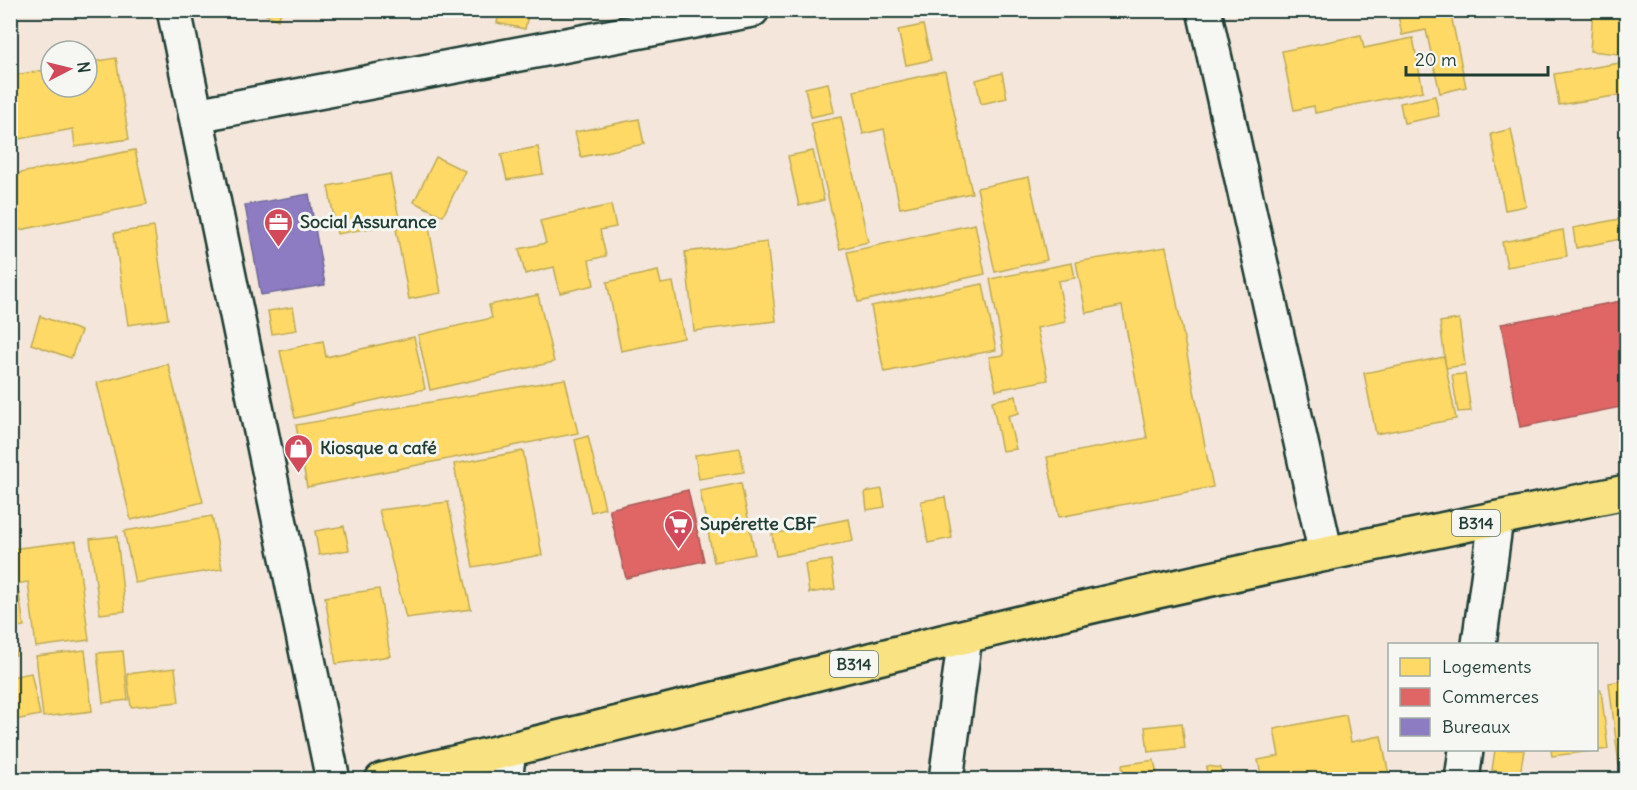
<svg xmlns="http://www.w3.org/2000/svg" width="1637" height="790" font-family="Delius,sans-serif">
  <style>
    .homes { fill: #ffd966; stroke: #bcaa57; stroke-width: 1.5 }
    .shops { fill: #e06666; stroke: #a65a57; stroke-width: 1.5 }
    .offices { fill: #8e7cc3; stroke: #6d6998; stroke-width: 1.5 }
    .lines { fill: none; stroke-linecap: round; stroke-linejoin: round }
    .minor-casing { stroke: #1f3d34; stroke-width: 38 }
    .primary-casing { stroke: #1f3d34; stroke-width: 38 }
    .minor { stroke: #f6f6f2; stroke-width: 33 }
    .primary { stroke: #f8e281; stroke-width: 33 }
    .labels { text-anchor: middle; stroke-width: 6; stroke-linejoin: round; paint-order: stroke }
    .shield { fill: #f6f6f2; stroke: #60746d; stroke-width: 1.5 }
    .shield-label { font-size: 16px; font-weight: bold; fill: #1f3d34 }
    .poi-label { font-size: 18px; font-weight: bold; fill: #1f3d34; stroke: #f6f6f2; text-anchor: start }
  </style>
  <rect width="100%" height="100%" fill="#f4e6da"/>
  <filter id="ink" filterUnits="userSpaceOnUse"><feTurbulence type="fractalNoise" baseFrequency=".0167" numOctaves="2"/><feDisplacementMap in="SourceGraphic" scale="12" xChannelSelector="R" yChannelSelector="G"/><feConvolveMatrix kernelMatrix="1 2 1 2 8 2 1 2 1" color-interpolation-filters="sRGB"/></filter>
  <g filter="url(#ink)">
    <!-- homes -->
    <g class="homes">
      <path d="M256,10H282L278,20Z"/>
      <path d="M500,10H529L525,29L497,23Z"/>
      <path d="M1397,10H1450L1466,87L1440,93L1426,30L1402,35Z"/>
      <path d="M1593,10H1622L1619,54L1590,51Z"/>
      <path d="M923,25L931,60L906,65L898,30Z"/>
      <path d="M1361,35L1364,48L1413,38L1423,91L1315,113L1314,106L1294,110L1282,51Z"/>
      <path d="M116,58L129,139L75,147L73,129L14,140L10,122V76L51,69V87H87V63Z"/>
      <path d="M1626,62V94L1559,105L1554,74Z"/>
      <path d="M945,71L972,193L900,208L884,129L863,134L854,91Z"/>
      <path d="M1002,73L1007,98L981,104L976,80Z"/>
      <path d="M828,83L834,112L811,117L805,88Z"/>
      <path d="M1435,96L1439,116L1404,123L1400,103Z"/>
      <path d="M841,117L868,242L840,249L811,123Z"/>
      <path d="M639,119L644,144L581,157L575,132Z"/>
      <path d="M1511,129L1526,206L1505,210L1491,134Z"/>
      <path d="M538,147L543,174L507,180L501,154Z"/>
      <path d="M135,150L147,204L10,232V175Z"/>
      <path d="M813,151L824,200L799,206L788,156Z"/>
      <path d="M436,157L465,171L443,216L414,202Z"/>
      <path d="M390,174L400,223L337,234L328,186Z"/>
      <path d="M1029,177L1047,260L995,272L977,188Z"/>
      <path d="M611,205L616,227L600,230L606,256L589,260L594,285L560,293L554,267L525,274L519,249L546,243L540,221Z"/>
      <path d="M1625,218L1626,238L1576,248L1573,228Z"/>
      <path d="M428,222L441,293L409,299L396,229Z"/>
      <path d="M975,224L985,274L858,302L847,252Z"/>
      <path d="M154,227L168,319L128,325L114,233Z"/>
      <path d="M1563,230L1567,256L1507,267L1502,242Z"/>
      <path d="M767,242L776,321L694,331L685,252Z"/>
      <path d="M1166,247L1213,487L1059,517L1047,457L1147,438L1122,306L1086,313L1076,262Z"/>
      <path d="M1072,263L1075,278L1058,281L1066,322L1037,328L1048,380L996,390L989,357L1004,355L990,279Z"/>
      <path d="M658,271L661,284L673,282L684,338L621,351L607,282Z"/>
      <path d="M983,284L996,350L884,372L871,306Z"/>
      <path d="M538,295L554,362L430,390L418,335L492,318L489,305Z"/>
      <path d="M293,307L297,330L272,334L268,311Z"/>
      <path d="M40,316L81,331L71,358L31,344Z"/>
      <path d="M1459,319L1465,365L1446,368L1440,322Z"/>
      <path d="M414,337L425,389L295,418L280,351L323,341L326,357Z"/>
      <path d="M1444,357L1456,419L1376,434L1364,373Z"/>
      <path d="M168,364L203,502L131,520L97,383Z"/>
      <path d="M1465,374L1471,411L1458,412L1452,375Z"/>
      <path d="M565,379L578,433L307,487L296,425Z"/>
      <path d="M1016,396L1019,413L1008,416L1016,449L1002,451L992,401Z"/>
      <path d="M588,436L605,508L591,512L575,440Z"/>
      <path d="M740,448L744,472L699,479L695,455Z"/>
      <path d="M523,451L542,555L473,567L454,464Z"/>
      <path d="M741,483L755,554L714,562L700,491Z"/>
      <path d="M882,489L885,507L867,510L865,492Z"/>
      <path d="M945,497L952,538L928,543L921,501Z"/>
      <path d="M448,502L471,609L406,618L379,510Z"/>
      <path d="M212,516L222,569L135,583L124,531Z"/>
      <path d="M849,519L853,541L776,556L772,534Z"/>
      <path d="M344,526L349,550L319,555L315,531Z"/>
      <path d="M117,536L125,611L100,614L90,539Z"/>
      <path d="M76,541L89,640L36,647L28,582L15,584L11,549Z"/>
      <path d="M831,560L835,589L809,593L805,564Z"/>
      <path d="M18,588L24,626L12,628L16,655L10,656V590Z"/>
      <path d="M379,589L390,656L336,664L325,597Z"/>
      <path d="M85,650L92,711L43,717L36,656Z"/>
      <path d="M123,651L128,700L103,703L97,653Z"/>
      <path d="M175,668L179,702L131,707L127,674Z"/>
      <path d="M31,673L40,715L10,721V677Z"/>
      <path d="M1626,680V764L1619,765L1609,683Z"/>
      <path d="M1596,690H1601L1608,749L1552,756L1551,750H1596Z"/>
      <path d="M1346,715L1351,742L1381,736L1390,780H1262L1258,760L1279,756L1274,729Z"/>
      <path d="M1182,723L1185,748L1148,752L1145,727Z"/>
      <path d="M1495,750H1524L1520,775L1492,770Z"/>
      <path d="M1154,760L1158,780H1124L1122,765Z"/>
      <path d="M1207,766L1221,768L1220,780H1206Z"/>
    </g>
    <!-- shops -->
    <g class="shops">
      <path d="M1626,300V406L1520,427L1501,324Z"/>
      <path d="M688,490L704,561L626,578L609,509Z"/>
    </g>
    <!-- offices -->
    <path class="offices" d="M309,194L325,285L261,295L245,205Z"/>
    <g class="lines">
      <defs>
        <g id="minor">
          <path d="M174,10L333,780"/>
          <path d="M1204,10L1326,554"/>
          <path d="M196,115L752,10"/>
          <path d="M1479,644L1496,519"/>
          <path d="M505,780L509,751"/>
          <path d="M946,780L965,637"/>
          <path d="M1462,780L1466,750"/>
        </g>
        <path id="primary" d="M382,780C576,735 769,685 962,637C1182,583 1404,537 1626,492"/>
      </defs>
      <!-- minor casing -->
      <use href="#minor" class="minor-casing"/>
      <!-- primary casing -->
      <use href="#primary" class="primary-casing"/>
      <!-- minor -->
      <use href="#minor" class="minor"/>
      <!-- primary -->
      <use href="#primary" class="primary"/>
    </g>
  </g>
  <!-- icons -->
  <defs>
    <symbol id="office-pin" viewBox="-11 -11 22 30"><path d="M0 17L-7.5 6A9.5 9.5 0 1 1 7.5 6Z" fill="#d1495b" stroke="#f6f6f2"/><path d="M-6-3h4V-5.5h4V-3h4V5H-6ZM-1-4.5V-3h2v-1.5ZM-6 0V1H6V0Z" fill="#fff"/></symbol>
    <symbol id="shop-pin" viewBox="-11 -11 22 30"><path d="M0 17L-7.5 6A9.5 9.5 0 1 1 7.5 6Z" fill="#d1495b" stroke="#f6f6f2"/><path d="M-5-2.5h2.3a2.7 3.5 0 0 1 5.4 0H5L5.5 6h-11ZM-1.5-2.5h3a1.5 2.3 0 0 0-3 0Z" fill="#fff"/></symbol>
    <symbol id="supermarket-pin" viewBox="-11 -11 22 30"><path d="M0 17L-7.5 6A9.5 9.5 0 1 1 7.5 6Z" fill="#d1495b" stroke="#f6f6f2"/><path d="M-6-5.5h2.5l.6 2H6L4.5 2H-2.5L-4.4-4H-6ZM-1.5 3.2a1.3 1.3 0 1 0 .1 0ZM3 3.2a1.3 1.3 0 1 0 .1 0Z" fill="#fff"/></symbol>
  </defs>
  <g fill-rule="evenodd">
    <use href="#office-pin" x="262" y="206" width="33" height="45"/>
    <use href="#shop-pin" x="282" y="432" width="33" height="45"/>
    <use href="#supermarket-pin" x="662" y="508" width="33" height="45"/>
  </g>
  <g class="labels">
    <!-- shield labels -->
    <g class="shield">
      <rect x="1452" y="510" width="48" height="26" rx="4.5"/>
      <rect x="830" y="651" width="48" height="26" rx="4.5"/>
    </g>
    <g class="shield-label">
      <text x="1476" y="529">B314</text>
      <text x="854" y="670">B314</text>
    </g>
    <!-- poi labels -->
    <g class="poi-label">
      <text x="300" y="228">Social Assurance</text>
      <text x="320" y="454">Kiosque a café</text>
      <text x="700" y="530">Supérette CBF</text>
    </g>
  </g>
  <!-- margin -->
  <rect width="1637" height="790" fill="none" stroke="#f6f6f2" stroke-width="36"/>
  <rect x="18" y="18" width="1601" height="754" fill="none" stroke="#1f3d34" stroke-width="2" filter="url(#ink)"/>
  <!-- legend -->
  <rect x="1388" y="643" width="210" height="108" fill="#f6f6f2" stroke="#a0aca6" stroke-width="1.5"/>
  <rect x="1400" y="658" width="30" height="18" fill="#ffd966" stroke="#a0aca6" stroke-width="1.5"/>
  <text x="1442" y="673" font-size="18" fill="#1f3d34">Logements</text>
  <rect x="1400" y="688" width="30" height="18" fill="#e06666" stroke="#a0aca6" stroke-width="1.5"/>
  <text x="1442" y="703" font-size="18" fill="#1f3d34">Commerces</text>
  <rect x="1400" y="718" width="30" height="18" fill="#8e7cc3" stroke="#a0aca6" stroke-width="1.5"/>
  <text x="1442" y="733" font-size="18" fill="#1f3d34">Bureaux</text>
  <!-- north arrow -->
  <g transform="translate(69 69) rotate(83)"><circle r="28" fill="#f6f6f2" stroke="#a0aca6" stroke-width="1.5"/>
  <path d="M0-4.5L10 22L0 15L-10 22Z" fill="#d1495b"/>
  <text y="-9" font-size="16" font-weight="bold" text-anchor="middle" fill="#1f3d34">N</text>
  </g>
  <!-- scale -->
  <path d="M1406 66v9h142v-9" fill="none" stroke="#1f3d34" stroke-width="3"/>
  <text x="1415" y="66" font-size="18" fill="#1f3d34" stroke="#f6f6f2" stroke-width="4.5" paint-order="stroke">20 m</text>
</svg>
